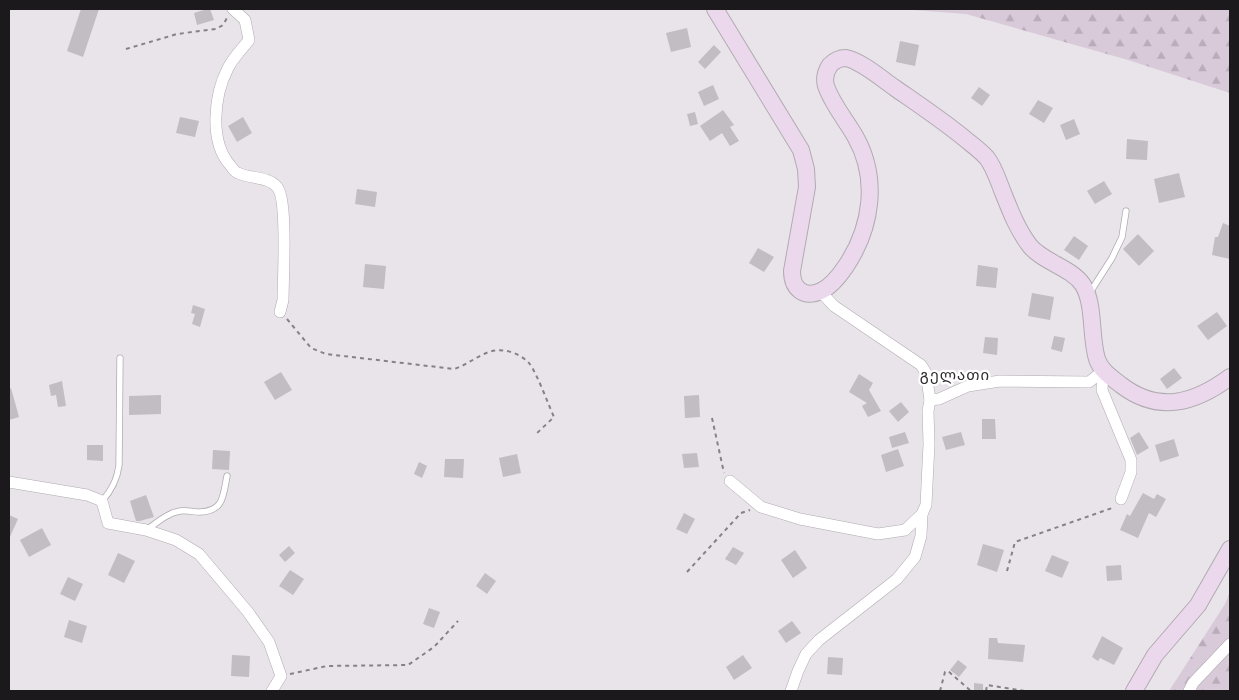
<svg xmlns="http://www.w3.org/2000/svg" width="1239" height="700" font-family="Poppins,'Noto Sans Georgian',sans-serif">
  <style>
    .forest { fill: url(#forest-firs) }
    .building { fill: #c1bdc2 }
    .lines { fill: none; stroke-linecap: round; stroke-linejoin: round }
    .lane-casing { stroke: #b0abb0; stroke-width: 7 }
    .street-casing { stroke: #b0abb0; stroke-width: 12 }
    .secondary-casing { stroke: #b0abb0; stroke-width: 18 }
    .path { stroke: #858286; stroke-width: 2; stroke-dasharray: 4 4; stroke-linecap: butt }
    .lane { stroke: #fff; stroke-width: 5.5 }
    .street { stroke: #fff; stroke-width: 11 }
    .secondary { stroke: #ecd8ed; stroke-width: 16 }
    .labels { text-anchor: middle; stroke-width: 4.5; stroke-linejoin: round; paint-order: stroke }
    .quarter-label { font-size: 15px; letter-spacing: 1px; fill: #2d2a2d; stroke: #fff }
  </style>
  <defs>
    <pattern id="forest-firs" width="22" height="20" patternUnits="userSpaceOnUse" patternTransform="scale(1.25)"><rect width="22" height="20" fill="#d9cada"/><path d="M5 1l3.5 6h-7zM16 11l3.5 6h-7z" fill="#baadba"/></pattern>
  </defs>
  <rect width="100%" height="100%" fill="#e8e4e9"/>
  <!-- forest -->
  <g class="forest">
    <path d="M900,9H1230V93L1128,60L966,14Z"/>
    <path d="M1230,592V691H1169L1225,604Z"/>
  </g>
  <!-- building -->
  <g class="building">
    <path d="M81,9H99L83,57L67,51Z"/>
    <path d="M207,9H210L214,20L197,25L194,13Z"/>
    <path d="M687,28L691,47L671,52L666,33Z"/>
    <path d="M900,41L919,45L915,66L896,62Z"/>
    <path d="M714,45L721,52L705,69L698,62Z"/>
    <path d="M713,85L719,99L704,106L698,92Z"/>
    <path d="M979,87L990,95L982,106L971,98Z"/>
    <path d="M1038,100L1053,108L1044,123L1029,114Z"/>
    <path d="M723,110L734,125L730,127L739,141L730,146L722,133L710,141L700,126Z"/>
    <path d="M695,112L698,124L690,126L687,114Z"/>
    <path d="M180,117L199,121L195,137L176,133Z"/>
    <path d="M243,117L252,133L237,142L228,126Z"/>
    <path d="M1074,119L1080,134L1066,140L1060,125Z"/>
    <path d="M1127,139L1148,141L1147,160L1126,159Z"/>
    <path d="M1179,173L1185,197L1159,203L1154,179Z"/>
    <path d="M1104,181L1112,194L1095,204L1087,191Z"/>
    <path d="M357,189L377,192L375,207L355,204Z"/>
    <path d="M1223,223L1230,226V259L1212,255L1215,237H1218Z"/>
    <path d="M1138,234L1154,251L1139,266L1123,249Z"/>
    <path d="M1074,236L1088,246L1079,260L1064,250Z"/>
    <path d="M758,248L774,257L764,272L749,263Z"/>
    <path d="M365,264L386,266L384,289L363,287Z"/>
    <path d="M978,265L998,268L996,288L976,286Z"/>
    <path d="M1032,293L1054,297L1050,320L1028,316Z"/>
    <path d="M193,305L205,309L200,327L192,324L195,314L191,313Z"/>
    <path d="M1217,312L1227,326L1208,340L1197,326Z"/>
    <path d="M1054,336L1065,338L1062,352L1051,349Z"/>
    <path d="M985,337L998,338L997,355L983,353Z"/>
    <path d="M1174,368L1182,378L1167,389L1160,379Z"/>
    <path d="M281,372L292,390L275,400L264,382Z"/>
    <path d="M859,374L873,383L869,390L881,411L868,417L862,406L867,403L849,392Z"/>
    <path d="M62,381L66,406L58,407L56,395L51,396L49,385Z"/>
    <path d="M11,388L19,417L9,420V389Z"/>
    <path d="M161,395V414L129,415V396Z"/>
    <path d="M699,395L700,417L685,418L684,396Z"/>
    <path d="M901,402L909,412L898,422L889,411Z"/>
    <path d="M982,419H995L996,439H982Z"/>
    <path d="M905,432L909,443L892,448L889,437Z"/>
    <path d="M961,432L965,445L946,450L942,437Z"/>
    <path d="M1139,432L1149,448L1137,455L1130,438Z"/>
    <path d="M1174,439L1179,456L1160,462L1155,445Z"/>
    <path d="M87,445H103V461L87,460Z"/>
    <path d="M898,449L904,466L886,472L881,455Z"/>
    <path d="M213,450L230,451L229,470L212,469Z"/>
    <path d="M697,453L699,467L684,468L682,454Z"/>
    <path d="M517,454L521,473L503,477L499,458Z"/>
    <path d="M445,459H464L463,478L444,477Z"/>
    <path d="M419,462L427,466L422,478L414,474Z"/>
    <path d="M1143,493L1154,499L1157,494L1166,499L1156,517L1149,513L1138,538L1120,530L1127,514L1130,516Z"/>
    <path d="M146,495L154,517L140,521H136L130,501Z"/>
    <path d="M684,513L695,519L687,534L676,529Z"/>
    <path d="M9,515L18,519L9,539Z"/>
    <path d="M42,528L51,545L29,557L20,540Z"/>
    <path d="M983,544L1004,550L997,572L977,565Z"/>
    <path d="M289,546L295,553L285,562L279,555Z"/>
    <path d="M733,547L744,553L736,565L725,559Z"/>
    <path d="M795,550L807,568L793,578L781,560Z"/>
    <path d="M118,553L135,561L124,583L108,575Z"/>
    <path d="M1052,555L1069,562L1062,578L1045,571Z"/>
    <path d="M1121,565L1122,580L1107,581L1106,566Z"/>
    <path d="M290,570L304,579L293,595L279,586Z"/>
    <path d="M485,573L496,581L487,594L476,586Z"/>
    <path d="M68,577L83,584L75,601L60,594Z"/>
    <path d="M429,608L440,612L434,628L423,624Z"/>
    <path d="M69,620L87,626L82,643L64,637Z"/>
    <path d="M792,621L801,633L786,643L778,631Z"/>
    <path d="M1102,636L1123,648L1114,665L1100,658L1098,661L1092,657Z"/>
    <path d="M989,638H997L998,643L1025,645L1023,662L988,659Z"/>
    <path d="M232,655L250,656L249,677L231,676Z"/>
    <path d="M743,655L752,668L734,680L726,667Z"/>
    <path d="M828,657L843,658L842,675L827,674Z"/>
    <path d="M958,660L967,667L959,677L950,670Z"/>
    <path d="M974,683L983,684V691H974Z"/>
  </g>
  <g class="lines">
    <defs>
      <g id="lane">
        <path d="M1089,294L1112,258L1122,237L1126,211"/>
        <path d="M102,501C112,490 117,480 119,465L120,358"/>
        <path d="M146,530C157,523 167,513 180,511C187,510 194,512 200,512C224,511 223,496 227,476"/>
      </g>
      <g id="street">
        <path d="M233,9L245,20L249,40C242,49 233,58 228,68C214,95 209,141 230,165C232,168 235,172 238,173C250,179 268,176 277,187C288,198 283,281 283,300L280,312"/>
        <path d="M1103,371L1102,390L1131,460V472L1121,499"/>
        <path d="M930,400L939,399L968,386L1000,381L1089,382L1103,371"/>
        <path d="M730,481L761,507L800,519L878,534L905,530L922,514L926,505L929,444L928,411L930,400L926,373L921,365L834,306L820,291"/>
        <path d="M9,482L87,495L102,501L108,523L146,530L176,540L199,554L248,612L269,642L281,676L272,691"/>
        <path d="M791,691L798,671L806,654L819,640L897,579L915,557L921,536L922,514"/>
        <path d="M1189,691L1193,683L1230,644"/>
      </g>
      <g id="secondary">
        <path d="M715,9L801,150L806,169L807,187L792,271C792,288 803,299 821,291C830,287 840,275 846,266C872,227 879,178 855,136C846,120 832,104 826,86C824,79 826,71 830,65C834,61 839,58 846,58C861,61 882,79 895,88C918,104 942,120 964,138C971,144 980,150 987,158C994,167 998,180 1002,190C1010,210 1017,229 1030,246C1043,262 1072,268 1083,285C1095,305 1090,337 1097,359C1101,371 1111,377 1121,385C1159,414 1195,403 1230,377"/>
        <path d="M1134,691L1155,655L1198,605L1230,549"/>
      </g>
    </defs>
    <!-- lane casing -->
    <use href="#lane" class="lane-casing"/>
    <!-- street casing -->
    <use href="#street" class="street-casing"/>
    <!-- secondary casing -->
    <use href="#secondary" class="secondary-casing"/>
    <!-- path -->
    <g class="path">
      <path d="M126,49L177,34L216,29L223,25L227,18"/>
      <path d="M287,319L311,348L326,354L454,369C467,365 477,356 489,352C502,347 520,353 529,363C537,373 548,404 554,417L536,434"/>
      <path d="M712,418L724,473"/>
      <path d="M1007,571L1015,542L1115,507"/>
      <path d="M687,572L741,513L750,510"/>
      <path d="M290,674L327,666L408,665L434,647L458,621"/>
      <path d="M940,691L945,672L948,671L971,691"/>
      <path d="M986,691L987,685L1025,691"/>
    </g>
    <!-- lane -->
    <use href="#lane" class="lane"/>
    <!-- street -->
    <use href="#street" class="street"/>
    <!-- secondary -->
    <use href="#secondary" class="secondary"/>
  </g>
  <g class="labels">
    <!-- quarter labels -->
    <g class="quarter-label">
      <text x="955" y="380">გელათი</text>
    </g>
  </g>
  <!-- border -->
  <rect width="1239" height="700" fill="none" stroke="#1b191b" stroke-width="20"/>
</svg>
